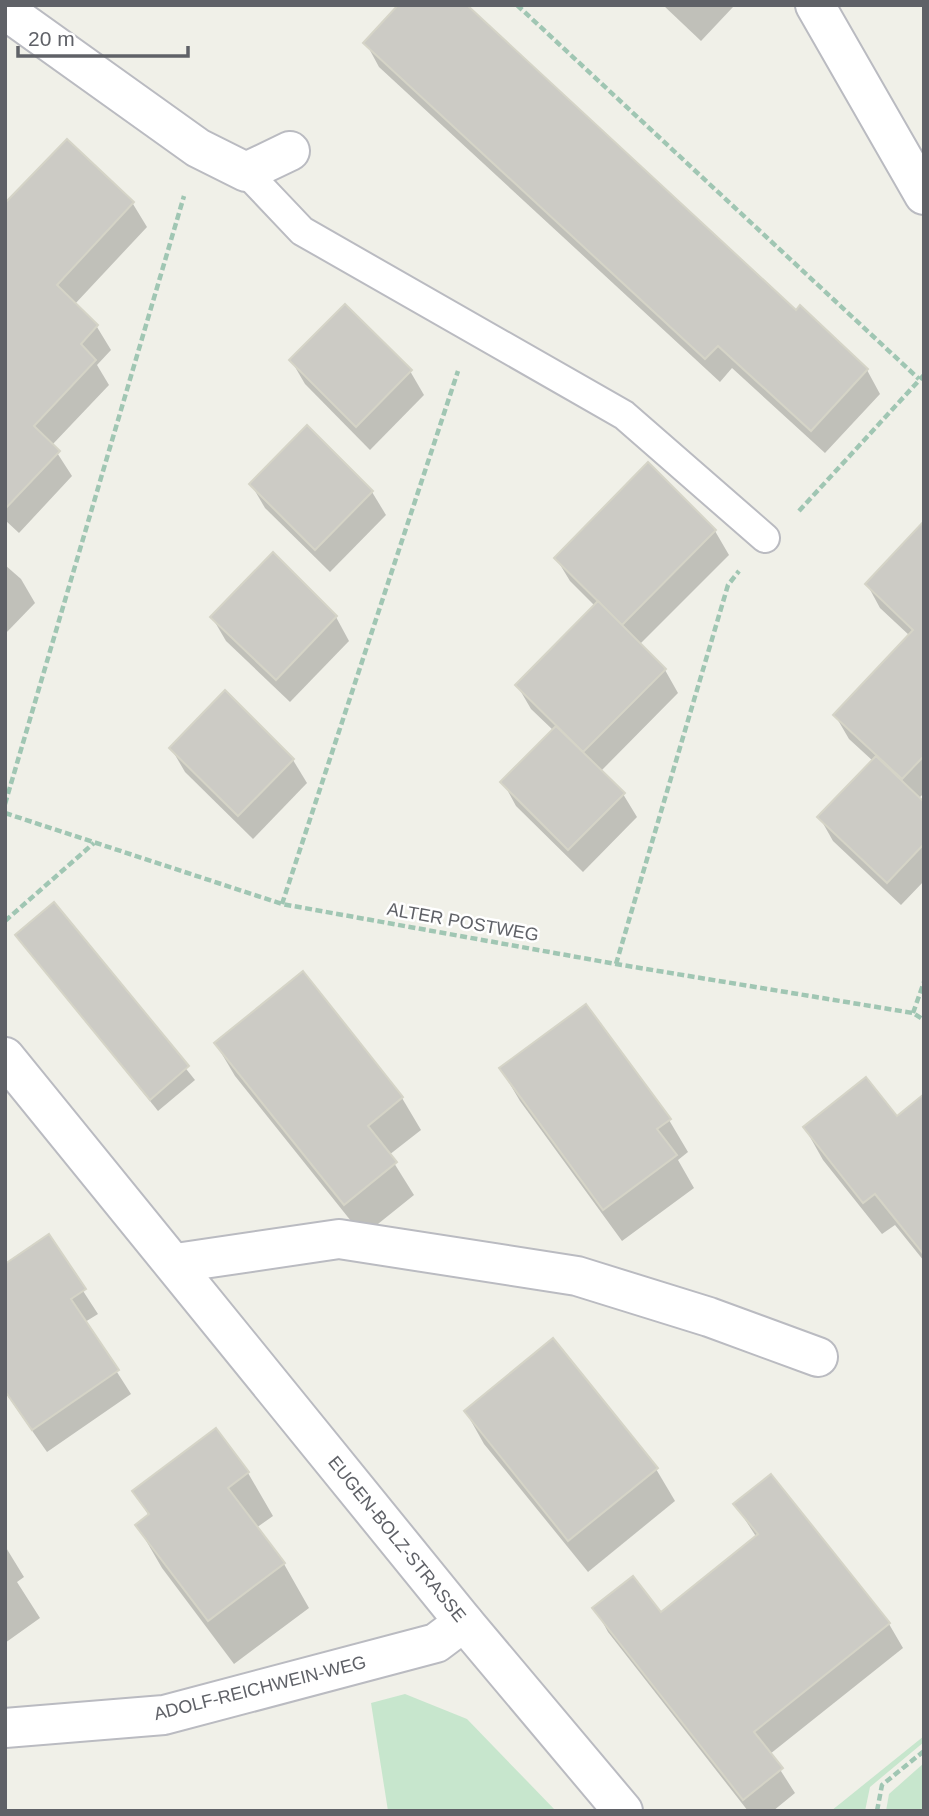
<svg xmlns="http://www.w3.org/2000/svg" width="929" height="1816" font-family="Helvetica,sans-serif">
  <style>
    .green { fill: #c7e6cd }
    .shadow { fill: #0003 }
    .building { fill: #cccbc5; stroke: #d5d4c7; stroke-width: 2 }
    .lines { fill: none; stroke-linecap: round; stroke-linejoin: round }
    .lane-casing { stroke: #babbc1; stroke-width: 32 }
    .street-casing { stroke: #babbc1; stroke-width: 42 }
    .path { stroke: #a0c6b3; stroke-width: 4.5; stroke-dasharray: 7 3.5; stroke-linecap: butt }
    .lane { stroke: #fff; stroke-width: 28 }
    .street { stroke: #fff; stroke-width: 38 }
    .labels { text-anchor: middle; stroke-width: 5; stroke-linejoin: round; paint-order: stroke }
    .street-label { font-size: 18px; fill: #5f6167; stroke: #fff }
  </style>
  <rect width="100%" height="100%" fill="#f0f0e8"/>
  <!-- green -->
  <g class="green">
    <path d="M405,1694L467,1719L556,1811H388L371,1703Z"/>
    <path d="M924,1736V1742L870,1787L865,1811H831Z"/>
    <path d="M924,1763V1811H886L889,1794Z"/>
  </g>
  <!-- shadow -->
  <g class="shadow">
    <path d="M393,5H464L796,313L867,370L880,394L825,453L732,368L720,382L379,67L366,43L397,9Z"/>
    <path d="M663,5H732L733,7L701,41Z"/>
    <path d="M67,141L133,204L147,227L74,305L97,327L111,350L97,365L109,385L52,445L72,476L19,533L5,520V242Z"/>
    <path d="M291,360L410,371L424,395L370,450L305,384Z"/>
    <path d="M251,484L372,492L386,515L330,572L265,508Z"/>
    <path d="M924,524V793L918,799L924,804V881L901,905L833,841L820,818L873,761L849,739L835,715L910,636L880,608L867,584Z"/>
    <path d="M715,531L729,555L639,645L665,670L678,693L601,771L623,794L637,817L583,872L516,806L503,782L554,731L531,709L517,685L595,606L570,581L556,558Z"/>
    <path d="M273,555L336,617L349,641L290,702L226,641L212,617Z"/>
    <path d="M5,565L21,579L35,603L5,634Z"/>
    <path d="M171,748L293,760L307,783L253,839L185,772Z"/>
    <path d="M54,904L195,1080L158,1111L17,935Z"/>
    <path d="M216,1044L402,1098L421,1130L389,1155L414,1195L363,1236L235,1076Z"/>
    <path d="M501,1069L669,1120L688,1152L678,1160L694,1188L622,1241L520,1101Z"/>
    <path d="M924,1100V1261L895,1225L882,1234L823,1160L805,1128L896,1119Z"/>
    <path d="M48,1237L98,1314L85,1322L131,1394L47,1452L5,1392V1266Z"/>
    <path d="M466,1412L656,1469L675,1501L588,1572L484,1444Z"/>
    <path d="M248,1473L273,1516L256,1528L284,1564L309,1608L234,1664L162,1568L137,1525L149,1516L135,1492Z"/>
    <path d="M735,1504L889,1624L903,1648L770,1754L795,1793L773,1811H748L608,1632L595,1608L660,1615L757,1538Z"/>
    <path d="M5,1546L24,1577L17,1582L40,1618L5,1643Z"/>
  </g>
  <!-- building -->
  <g class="building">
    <path d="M398,5H467L796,310L800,305L868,369L811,431L718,346L705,359L363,43Z"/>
    <path d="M67,139L134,202L57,285L98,325L81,344L96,360L34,426L60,451L5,509V203Z"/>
    <path d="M345,304L412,370L356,427L289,360Z"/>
    <path d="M307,425L373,491L315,550L249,484Z"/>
    <path d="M648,462L716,530L622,625L554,558Z"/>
    <path d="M924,521V756L902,779L833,715L913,630L865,584Z"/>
    <path d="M273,552L337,616L276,680L210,617Z"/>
    <path d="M598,601L666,669L583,752L515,685Z"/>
    <path d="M225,690L294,759L238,816L169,748Z"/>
    <path d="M556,726L625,793L568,850L500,782Z"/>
    <path d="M876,756L924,802V844L887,883L817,817Z"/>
    <path d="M54,902L189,1066L150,1100L15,935Z"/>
    <path d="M303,971L403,1097L368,1126L397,1162L344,1205L214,1043Z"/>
    <path d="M586,1004L671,1119L657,1129L677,1155L603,1210L499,1068Z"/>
    <path d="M866,1077L897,1116L924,1094V1255L875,1194L863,1203L803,1127Z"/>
    <path d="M49,1234L86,1289L71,1299L119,1370L32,1430L5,1391V1264Z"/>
    <path d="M553,1338L658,1468L568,1541L464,1411Z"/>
    <path d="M216,1428L249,1472L228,1488L285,1563L208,1621L135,1525L149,1514L132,1491Z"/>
    <path d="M771,1474L890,1623L754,1732L783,1768L743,1800L592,1608L633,1576L661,1612L758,1534L733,1504Z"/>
  </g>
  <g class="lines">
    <defs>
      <path id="lane" d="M246,172L302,231L624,415L765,538"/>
      <g id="street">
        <path d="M815,5L924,195"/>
        <path d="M5,10L198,148L246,172L290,151"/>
        <path d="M5,1057L464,1622L623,1811"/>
        <path d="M176,1263L339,1239L577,1276L709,1317L818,1357"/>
        <path d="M5,1728L164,1715L436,1643L464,1622"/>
      </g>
    </defs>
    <!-- lane casing -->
    <use href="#lane" class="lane-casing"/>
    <!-- street casing -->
    <use href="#street" class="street-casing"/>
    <!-- path -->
    <g class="path">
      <path d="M517,5L919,379"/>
      <path d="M799,511L924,375"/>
      <path d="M5,804L184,196"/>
      <path d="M5,813L282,904L616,964L913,1013L924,1020"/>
      <path d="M282,904L458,371"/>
      <path d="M5,921L94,843"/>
      <path d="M616,964L728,585L739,571"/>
      <path d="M913,1013L924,982"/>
      <path d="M877,1811L882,1785L924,1751"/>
    </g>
    <!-- lane -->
    <use href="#lane" class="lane"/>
    <!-- street -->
    <use href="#street" class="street"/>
  </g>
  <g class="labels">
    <!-- street labels -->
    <g class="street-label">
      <text transform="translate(463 922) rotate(10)" y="6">ALTER POSTWEG</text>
      <text transform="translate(397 1539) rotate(51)" y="6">EUGEN-BOLZ-STRASSE</text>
      <text transform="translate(260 1688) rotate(-14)" y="6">ADOLF-REICHWEIN-WEG</text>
    </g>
  </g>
  <!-- border -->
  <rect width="929" height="1816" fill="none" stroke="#5f6167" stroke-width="14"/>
  <!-- scale -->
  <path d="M18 46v10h170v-10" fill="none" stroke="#5f6167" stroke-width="3.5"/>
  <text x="28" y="46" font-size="21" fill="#5f6167" stroke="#ffffff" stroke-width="5" paint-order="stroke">20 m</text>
</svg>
